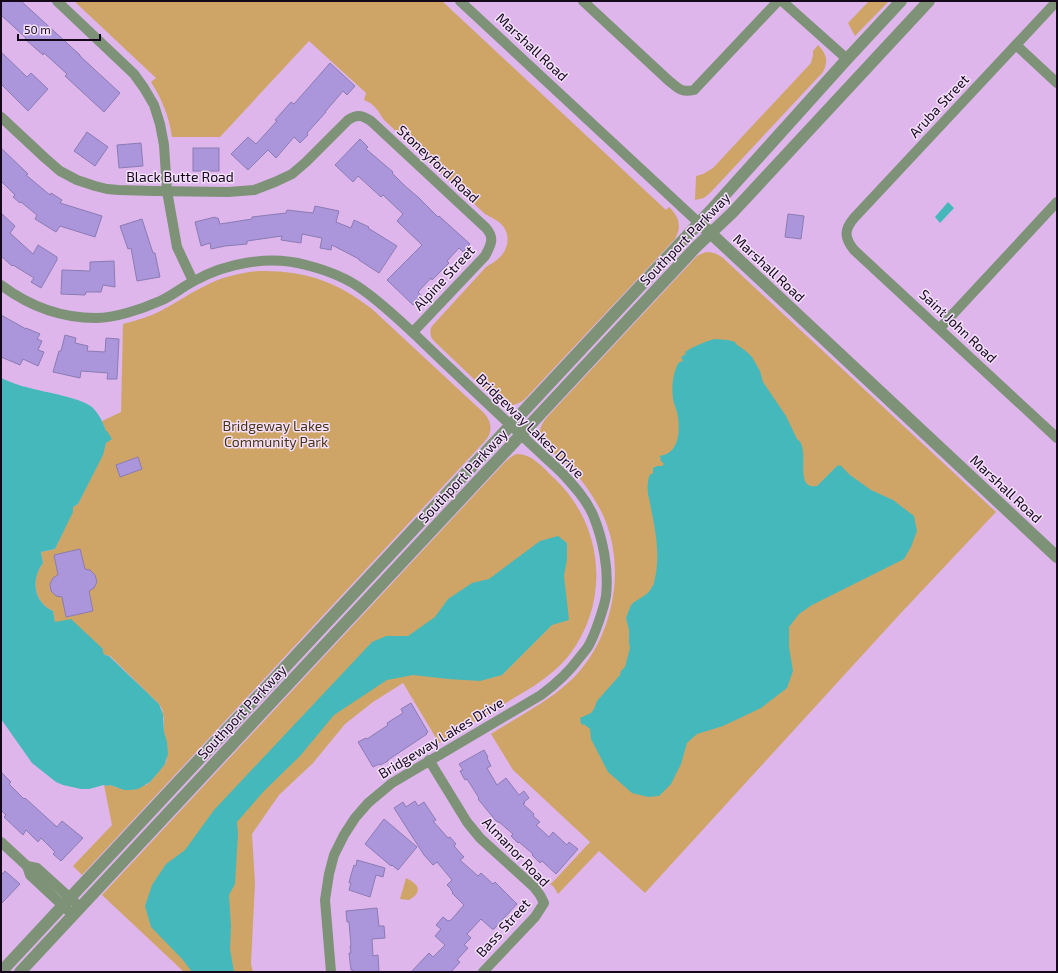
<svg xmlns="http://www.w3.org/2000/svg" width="1058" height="973" font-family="'Exo 2',sans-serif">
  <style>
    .green { fill: #cea567 }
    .water { fill: #45b8bb }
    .building { fill: #ab96db; stroke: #8b7bb3 }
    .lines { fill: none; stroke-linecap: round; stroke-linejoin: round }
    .minor { stroke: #7e9277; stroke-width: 10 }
    .tertiary { stroke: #7e9277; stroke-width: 12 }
    .labels { text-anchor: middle; stroke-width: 3; stroke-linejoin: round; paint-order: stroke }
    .street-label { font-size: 14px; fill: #15081a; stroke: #f4e0fb }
    .park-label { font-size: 14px; fill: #473415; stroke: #f4e0fb }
  </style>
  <rect width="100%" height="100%" fill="#deb6ec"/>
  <!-- green -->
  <g class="green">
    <path d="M74,1H442L666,210L669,207C679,216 682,227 675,239L525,399C517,406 508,407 498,402L435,342C430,337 429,332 432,326L486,267C490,264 495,262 499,258C510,248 511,232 499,222C495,219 490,217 485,214L384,120C378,111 375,104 364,100L366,93L309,41L220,137H172C169,117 162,99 151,82L156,78Z"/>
    <path d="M869,1H889L855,36L848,23Z"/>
    <path d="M818,45C826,53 829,61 823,72L710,193L704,198L695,200L696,176L703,174L713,168L811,63L813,55V51Z"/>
    <path d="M706,252C713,252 718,254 723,258L996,512L900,614L645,893L599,851L558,894L554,887L550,884L552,883L590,842L513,770L491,734C517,717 546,703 569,682C614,641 629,564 600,509C593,497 586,485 576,474C568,465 548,450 542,440C537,431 542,423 548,416L697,256L701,254Z"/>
    <path d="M258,271C304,270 336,281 372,309L484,413C492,422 493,432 485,441L82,875L73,866L112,825L104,785L107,786L110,785L118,788L146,785L150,782L165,764L167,760L164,732V719L162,709L159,704L110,656L105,655L103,654V649L55,622L53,611C33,602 31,579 43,563L41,552L55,549L73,510V507L78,504L102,455L106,443V431L102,421L121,412L123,324C138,320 152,316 164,309C178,302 191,292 205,286C221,277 240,273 258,271Z"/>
    <path d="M516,454C533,454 542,467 554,478C603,524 611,599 570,654C560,667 547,677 534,686L439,743L403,683L373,702L345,724L313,763L279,795L252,834L255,883L251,964L253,972H184L102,895L505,462L511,457Z"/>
    <path d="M406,878C418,884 424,891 409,900L400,899Z"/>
  </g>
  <!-- water -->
  <g class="water">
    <path d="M948,202L954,208L940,223L935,217Z"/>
    <path d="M714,339L728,340L735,342L736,344L747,352L752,357L760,371L763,382L786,416L797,439C812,448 792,490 817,486L837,466L840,465L850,475L871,490L893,500L914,516L917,531L911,547L904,559L812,605L799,614L789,627V647L793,671L787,688L761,708L723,726L697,734L687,743L681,764L671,784L659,796L648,797L632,793L608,772L591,739L590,729L585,725L581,724L580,718L591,713L594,709L597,701L620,675L621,671L625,667L630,648L629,643V630L626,618L631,605C638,598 648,596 652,587C654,585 654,581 655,578C661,551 654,525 649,498C647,494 647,479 650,475C651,474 652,474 653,473V468L657,466H662L664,464L660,460L661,458L659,456C679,454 680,432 678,417C677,410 674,405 673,399C672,389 672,381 675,371C677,366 677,362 683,361L681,357L686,354L685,352C694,346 704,342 714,339Z"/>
    <path d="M1,378C10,382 20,386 30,388C47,393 79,397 92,407C99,414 103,422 106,431H107L112,439L106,443L103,455L78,504L73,507V512L55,549L41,552L43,563C31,579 33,602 53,611L55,622L71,619L103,649V653L105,655L109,656L159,704L163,714L164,732L167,742L168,754L165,764L162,768L150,782L138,789L131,790H124L110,785L107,786L104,785L89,789H81L63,785L56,782L32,763L1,719Z"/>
    <path d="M558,536L567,543V559L564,576L569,620L552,625L502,675L480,681L448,679L413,675L387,680L334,715L300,756L264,791L237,822L238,834L235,884L229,895L231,927L230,949L234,972H192L183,960L151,927L145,906L152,885L166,864L185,850L214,810L372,642L386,636H408L435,617L448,599L472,583L489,579L540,541Z"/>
  </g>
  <!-- building -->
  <g class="building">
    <path d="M1,1H21L80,55V56L120,93L104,112L65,76L67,74L44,53L43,55L25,39L26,38L1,15Z"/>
    <path d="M1,52L27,77L31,73L48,89L28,111L1,84Z"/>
    <path d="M330,63L355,86L347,95L343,91L325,112H326L307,133L308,135L300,143L294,137L276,158L268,150L248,170L231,154L248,137L256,144L277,121L275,120L291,102L294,104Z"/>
    <path d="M87,132L108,147L95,166L74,151Z"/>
    <path d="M360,139L368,147L366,149L393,172L392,173L405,186L419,198L438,217L439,216L470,244L463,252L459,248L447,261L449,263L432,280L431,278L418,292L422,297L413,305L387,280L422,245L397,221L403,214L383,195L381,197L358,176L353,182L335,165Z"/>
    <path d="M141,143L143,166L119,168L117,145Z"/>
    <path d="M1,148L28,174L26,175L50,195L51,193L62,200L60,203L102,216L95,237L60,226L56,232L35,219L37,215L21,202L20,203L13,197L15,195L1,181Z"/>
    <rect x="193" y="148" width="26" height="23"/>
    <path d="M315,206L339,211L336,222L351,228L354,220L369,227L368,228L397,246L379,273L359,260V259L332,245L331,250L320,248L322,238L302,234L301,243L281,240L282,236L247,241V244L225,246L211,249L210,243L201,246L195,222L215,217V218H218L220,224L252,219V217L286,213L287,210L313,213Z"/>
    <path d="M1,213L15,226L10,233L33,254L38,245L57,257V260L41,288L31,282L34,278L13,265L12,266L1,256Z"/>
    <path d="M788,214L804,216L801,239L785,237Z"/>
    <path d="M142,219L153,253H155L160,277L137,281L131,248L128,249L120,226Z"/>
    <path d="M114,261L115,287L103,285L101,292H86L85,295L61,294L62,270L90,271V262Z"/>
    <path d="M1,315L26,329V328L40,334L37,339L42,341L38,350L44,352L38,366L23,359L20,365L1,357Z"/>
    <path d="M65,335L76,338L75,343L88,346L87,351L105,352L106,338L119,339L117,379H107L108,373L81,371L80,378L53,372L59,351H61Z"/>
    <path d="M138,457L142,469L120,477L116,465Z"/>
    <path d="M80,549L85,569L90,570L95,575L97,582L94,588L89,591L93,611L66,617L62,597L56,596L51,591L50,584L53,578L58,575L54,555Z"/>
    <path d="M411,703L428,732L426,733L427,734L388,760V761L380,765L379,764L373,767L358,742L366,738L367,739L388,725L387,723L403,713L401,709Z"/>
    <path d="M484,750L488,757L487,758L491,766L487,768L497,785L506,778L519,795L524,791L529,798L524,802L525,803L523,804L534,814L533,816L540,822L536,825L549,837L553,832L567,845L569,842L578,849L556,874L542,861L540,863L532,855L533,854L519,842L518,843L511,836L513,834L499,822H498L496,821L478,799L479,798L467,779L465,780L460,771L463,770L459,764Z"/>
    <path d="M1,772L11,782L9,784L24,799L25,798L35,807L57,827L62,821L83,838L61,861L53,854L55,852L41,838L38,842L26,830L23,835L4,817L6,815L1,810Z"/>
    <path d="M415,801L418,806L424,802L436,820L433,821L448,838L450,837L456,844L454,846L464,857L460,860L478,876L481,873L493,884L495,882L517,904L494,929H492L481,919L467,934L471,938L464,945L468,948L457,960L460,962L451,972H411L429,953L433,957L445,945L435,936L441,929L436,925L443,917L448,921L451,920L464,905L452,893L453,892L451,890V889L447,885L452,880L437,862L433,865L424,855L394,808L403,802L406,807Z"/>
    <path d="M384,819L417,847L398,870L392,865L391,866L365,844Z"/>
    <path d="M357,860L385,868L383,877L376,875L370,897L349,890L351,883H349L351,875L354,865L356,866Z"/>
    <path d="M5,871L20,884L1,904V875Z"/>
    <path d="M377,908L379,926H384L385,938L372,939L373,956L378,955L379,972H353V970H351L350,962L349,953H351L350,946H351L349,922H347L346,911Z"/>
  </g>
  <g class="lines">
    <!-- minor -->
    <g class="minor">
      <path d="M57,1L134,74L144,88L154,105L160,124L164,145L167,191L177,247L193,281"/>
      <path d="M460,1L699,223"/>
      <path d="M583,1L668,80C678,88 681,93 694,90L778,1"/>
      <path d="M782,1L847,59"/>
      <path d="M1057,1L854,218C844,230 844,237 854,250L1057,438"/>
      <path d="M1016,45L1057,83"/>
      <path d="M1,117L45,158L60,171L77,180L95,186L107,189L119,190L154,191L228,192L254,190L275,182L292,174L306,162L348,120C357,114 362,115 371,121L486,228C495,238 491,245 485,256L413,332"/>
      <path d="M1,285C29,306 61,318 96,318C115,318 142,309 160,301C172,296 182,287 194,281C226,263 269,255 306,265C326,270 347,278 363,290C395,313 423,343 451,369C488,404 525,439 562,473C574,486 586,499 593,515C603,539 609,569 606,596C604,608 595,634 589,645C587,649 583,653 580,657C569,672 556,684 541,695L392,783L368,803L355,818L344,835L334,855L329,874L325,900L331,972"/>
      <path d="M940,328L1057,202"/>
      <path d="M429,760L467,822L480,838L534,887L540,895L544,903L535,917L483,972"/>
      <path d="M1,842L27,866"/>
      <path d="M73,915L30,875L27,866L37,868L80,907"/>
    </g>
    <!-- tertiary -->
    <g class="tertiary">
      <path d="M704,227L1057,557"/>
      <path d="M1,972L712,209L847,59L901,1"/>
      <path d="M20,972L696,247L732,213L929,1"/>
    </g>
  </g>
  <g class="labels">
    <!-- street labels -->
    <g class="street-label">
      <text transform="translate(532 47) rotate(43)" y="5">Marshall Road</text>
      <text transform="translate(939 106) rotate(-47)" y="5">Aruba Street</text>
      <text transform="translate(438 164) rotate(43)" y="5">Stoneyford Road</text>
      <text x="180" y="182">Black Butte Road</text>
      <text transform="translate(685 239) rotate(-46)" y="5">Southport Parkway</text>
      <text transform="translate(769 268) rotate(43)" y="5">Marshall Road</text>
      <text transform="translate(444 278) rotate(-47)" y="5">Alpine Street</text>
      <text transform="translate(958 326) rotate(43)" y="5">Saint John Road</text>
      <text transform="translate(530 426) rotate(44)" y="5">Bridgeway Lakes Drive</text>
      <text transform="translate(463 476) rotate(-47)" y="5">Southport Parkway</text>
      <text transform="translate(1006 489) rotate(43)" y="5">Marshall Road</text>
      <text transform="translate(242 712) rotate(-47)" y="5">Southport Parkway</text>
      <text transform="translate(441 738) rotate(-31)" y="5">Bridgeway Lakes Drive</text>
      <text transform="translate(516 852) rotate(46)" y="5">Almanor Road</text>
      <text transform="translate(503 928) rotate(-48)" y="5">Bass Street</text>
    </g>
    <!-- park labels -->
    <g class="park-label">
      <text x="276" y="431">Bridgeway Lakes<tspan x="276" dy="16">Community Park</tspan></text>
    </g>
  </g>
  <!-- border -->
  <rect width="1058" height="973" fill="none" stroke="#15081a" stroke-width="4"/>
  <!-- scale -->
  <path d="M18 34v6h82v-6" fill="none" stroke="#15081a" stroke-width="2"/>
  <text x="24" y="34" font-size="12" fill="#15081a" stroke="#f4e0fb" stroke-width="3" paint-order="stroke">50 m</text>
</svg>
